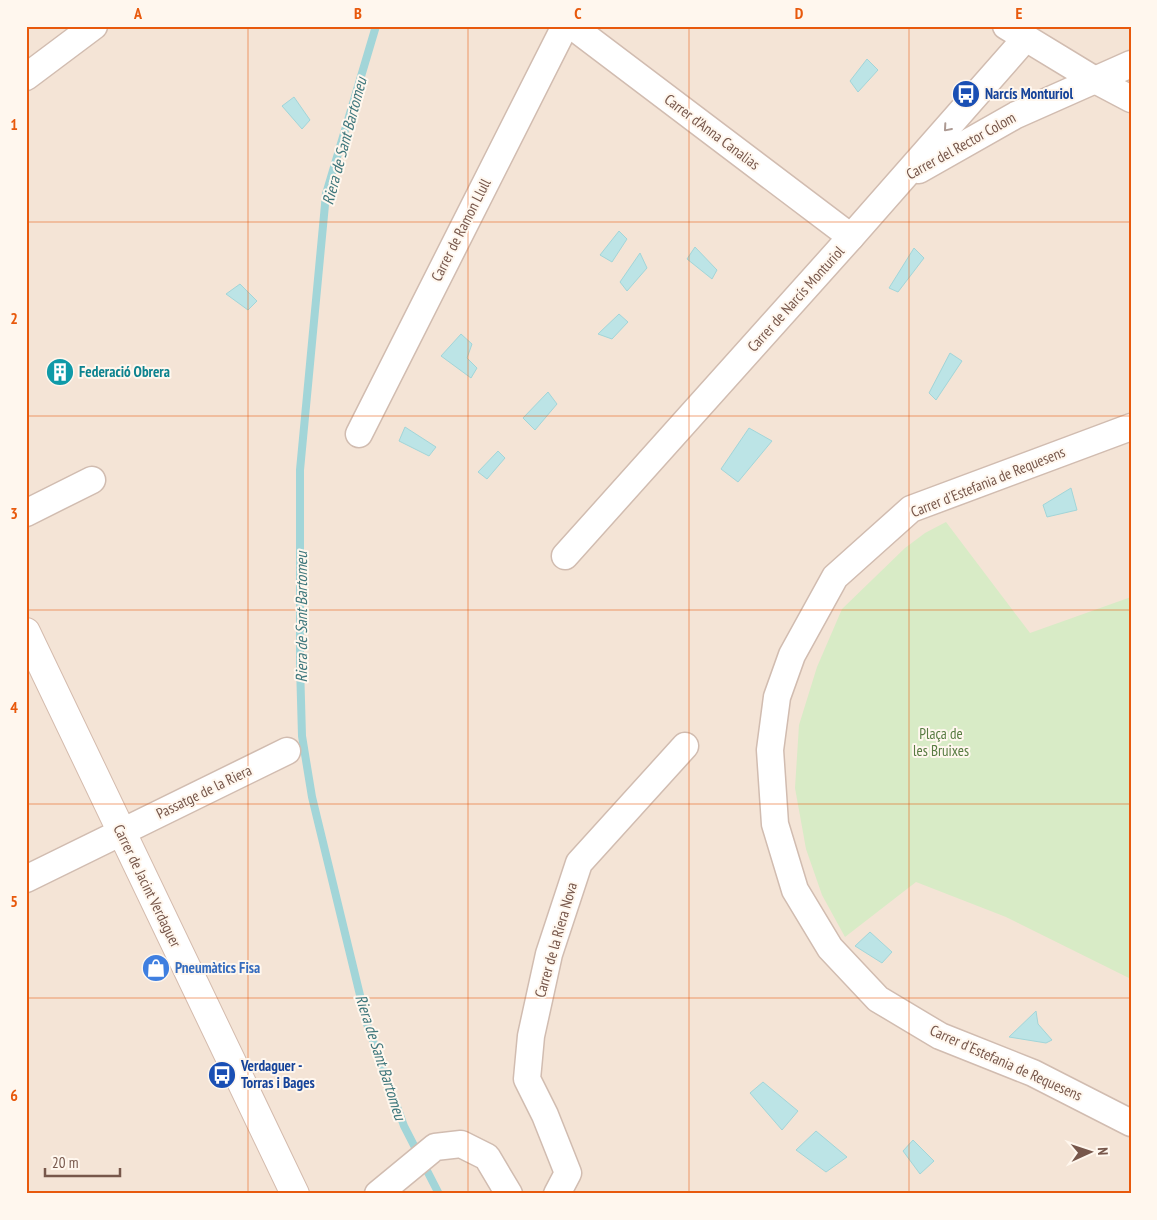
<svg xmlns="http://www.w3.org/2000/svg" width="1157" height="1220" font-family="'PT Sans Narrow',sans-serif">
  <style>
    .residential { fill: #f4e4d6 }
    .green { fill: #d8ebc6 }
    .water { fill: #bce4e6; stroke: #a2d5d8 }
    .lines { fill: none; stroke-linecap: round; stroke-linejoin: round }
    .stream { stroke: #a2d5d8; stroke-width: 8 }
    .minor-casing { stroke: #d1bcb0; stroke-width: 29 }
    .secondary-casing { stroke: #d4bbad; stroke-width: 30 }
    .minor { stroke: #fff; stroke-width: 26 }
    .secondary { stroke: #fff; stroke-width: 28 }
    .oneway { stroke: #ad9a93 }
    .grid { fill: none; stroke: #e8590c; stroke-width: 1; stroke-opacity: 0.55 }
    .labels { text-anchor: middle; stroke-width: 4; stroke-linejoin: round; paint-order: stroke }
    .transit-label { font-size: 15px; font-weight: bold; fill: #164399; stroke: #fff7ee; text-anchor: start }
    .street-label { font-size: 15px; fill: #77574b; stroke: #fff7ee }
    .culture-label { font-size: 15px; font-weight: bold; fill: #0d838f; stroke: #fff7ee; text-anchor: start }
    .park-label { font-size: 15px; fill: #597c43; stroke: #fff7ee }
    .shop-label { font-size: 15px; font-weight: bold; fill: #366cbe; stroke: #fff7ee; text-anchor: start }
    .water-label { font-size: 16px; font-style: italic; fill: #3f777c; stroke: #fff7ee }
    .neatline { fill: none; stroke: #e8590c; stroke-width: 2 }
    .grid-label { font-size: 16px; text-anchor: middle; font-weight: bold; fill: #e8590c }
  </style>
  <rect width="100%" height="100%" fill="#fcf3e8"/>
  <!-- residential -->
  <rect class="residential" x="26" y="26" width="1105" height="1168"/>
  <!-- green -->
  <path class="green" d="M946,522L1030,633L1131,597V979L1006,917L916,882L845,937L822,895L806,849L795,788L799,725L817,667L842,609L905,548L925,533Z"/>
  <!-- water -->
  <g class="water">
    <path d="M867,59L878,70L858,92L850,81Z"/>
    <path d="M294,97L310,120L302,129L282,106Z"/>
    <path d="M619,231L627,239L612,262L600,255Z"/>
    <path d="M695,247L717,270L712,279L687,259Z"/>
    <path d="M914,248L924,258L898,292L889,288Z"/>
    <path d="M640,253L647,268L627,291L620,282Z"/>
    <path d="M240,284L257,301L248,310L226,294Z"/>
    <path d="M619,314L628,322L612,339L598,334Z"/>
    <path d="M461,334L472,344L467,358L477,368L471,378L441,356Z"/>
    <path d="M950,353L962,361L936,400L929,393Z"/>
    <path d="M548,392L557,404L535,430L523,418Z"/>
    <path d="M405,427L436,447L429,456L399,441Z"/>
    <path d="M749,428L772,441L738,482L721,469Z"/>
    <path d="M498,451L505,458L487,479L478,472Z"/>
    <path d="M1071,488L1077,510L1047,517L1043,505Z"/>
    <path d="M870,932L892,952L882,963L855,946Z"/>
    <path d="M1036,1011L1038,1024L1052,1040L1046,1043L1009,1037Z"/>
    <path d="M763,1082L798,1111L782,1130L750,1093Z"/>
    <path d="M816,1131L847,1157L826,1172L796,1150Z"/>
    <path d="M913,1140L934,1161L920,1174L903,1151Z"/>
  </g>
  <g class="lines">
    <!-- stream -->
    <path class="stream" d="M376,26L326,194L300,470V665L302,736L312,797L367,1024L404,1126L439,1194"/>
    <defs>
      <g id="minor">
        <path d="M572,26L851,237"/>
        <path d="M1006,26L1095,80L1131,99"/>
        <path d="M26,77L94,26"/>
        <path d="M919,170L1016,115L1131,64"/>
        <path d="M1131,427L911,509L835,577L792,655L777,697L770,750L775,824L795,890L830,948L878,999L940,1036L1033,1073L1131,1123"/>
        <path d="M359,434L565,26"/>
        <path d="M26,513L92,480"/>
        <path d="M565,556L851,237L1025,39"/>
        <path d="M26,879L287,751"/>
        <path d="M378,1194L435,1147L461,1144L487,1157L509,1194"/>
        <path d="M557,1194L568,1173L545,1115L527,1079L531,1036L549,954L579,863L685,746"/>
      </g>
      <path id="secondary" d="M26,632L295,1194"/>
    </defs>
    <!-- minor casing -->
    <use href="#minor" class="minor-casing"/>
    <!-- secondary casing -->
    <use href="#secondary" class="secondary-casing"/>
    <!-- minor -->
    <use href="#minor" class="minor"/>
    <!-- secondary -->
    <use href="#secondary" class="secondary"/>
  </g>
  <!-- one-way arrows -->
  <defs><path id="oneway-chevron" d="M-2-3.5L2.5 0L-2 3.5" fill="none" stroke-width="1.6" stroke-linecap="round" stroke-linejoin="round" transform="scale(1.25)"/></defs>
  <use class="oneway" href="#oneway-chevron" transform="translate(947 128) rotate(131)"/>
  <!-- grid -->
  <path class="grid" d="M248,26V1194M468,26V1194M689,26V1194M909,26V1194M26,222H1131M26,416H1131M26,610H1131M26,804H1131M26,998H1131"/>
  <!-- icons -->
  <defs>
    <symbol id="bus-disc" viewBox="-11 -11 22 22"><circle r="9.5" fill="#1a4fb4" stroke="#fff7ee"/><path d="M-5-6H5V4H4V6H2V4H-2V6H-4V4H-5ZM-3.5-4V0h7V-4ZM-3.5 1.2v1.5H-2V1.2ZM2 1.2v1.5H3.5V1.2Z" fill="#fff"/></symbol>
    <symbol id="building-disc" viewBox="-11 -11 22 22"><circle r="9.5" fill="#0f9aa8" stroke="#fff7ee"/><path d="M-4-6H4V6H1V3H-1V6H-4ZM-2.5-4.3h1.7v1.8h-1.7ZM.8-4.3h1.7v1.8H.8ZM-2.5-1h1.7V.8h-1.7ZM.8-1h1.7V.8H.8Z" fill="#fff"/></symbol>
    <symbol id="shop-disc" viewBox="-11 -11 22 22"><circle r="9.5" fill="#3f7fe0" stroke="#fff7ee"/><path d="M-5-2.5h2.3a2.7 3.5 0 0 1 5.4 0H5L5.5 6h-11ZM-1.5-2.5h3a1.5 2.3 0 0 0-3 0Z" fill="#fff"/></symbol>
  </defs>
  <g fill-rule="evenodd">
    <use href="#bus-disc" x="950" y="78" width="32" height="32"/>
    <use href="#building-disc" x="44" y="356" width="32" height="32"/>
    <use href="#shop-disc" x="140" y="952" width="32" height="32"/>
    <use href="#bus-disc" x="206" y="1059" width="32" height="32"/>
  </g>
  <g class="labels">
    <!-- transit labels -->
    <g class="transit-label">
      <text x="985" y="99">Narcís Monturiol</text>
      <text x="241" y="1071">Verdaguer -<tspan x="241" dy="17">Torras i Bages</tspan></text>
    </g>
    <!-- street labels -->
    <g class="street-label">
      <text transform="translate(712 132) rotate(37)" y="5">Carrer d'Anna Canalias</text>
      <text transform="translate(961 146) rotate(-29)" y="5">Carrer del Rector Colom</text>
      <text transform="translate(461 230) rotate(-63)" y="5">Carrer de Ramon Llull</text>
      <text transform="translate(796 299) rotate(-48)" y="5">Carrer de Narcís Monturiol</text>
      <text transform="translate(988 482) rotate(-22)" y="5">Carrer d'Estefania de Requesens</text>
      <text transform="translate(204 792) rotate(-26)" y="5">Passatge de la Riera</text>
      <text transform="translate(147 886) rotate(64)" y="5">Carrer de Jacint Verdaguer</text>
      <text transform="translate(556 940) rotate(-74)" y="5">Carrer de la Riera Nova</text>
      <text transform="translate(1006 1063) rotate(24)" y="5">Carrer d'Estefania de Requesens</text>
    </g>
    <!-- culture labels -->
    <g class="culture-label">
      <text x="79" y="377">Federació Obrera</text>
    </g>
    <!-- park labels -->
    <g class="park-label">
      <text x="941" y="739">Plaça de<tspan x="941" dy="17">les Bruixes</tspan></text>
    </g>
    <!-- shop labels -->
    <g class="shop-label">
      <text x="175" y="973">Pneumàtics Fisa</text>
    </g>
    <!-- water labels -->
    <g class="water-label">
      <text transform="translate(344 141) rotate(-75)" y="6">Riera de Sant Bartomeu</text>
      <text transform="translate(301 617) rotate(-90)" y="6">Riera de Sant Bartomeu</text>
      <text transform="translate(381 1057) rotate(72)" y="6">Riera de Sant Bartomeu</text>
    </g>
  </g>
  <!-- border -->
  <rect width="1157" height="1220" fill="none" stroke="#fff7ee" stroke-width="55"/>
  <!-- north arrow -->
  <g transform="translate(1090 1152) rotate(87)" stroke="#fff7ee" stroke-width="4" paint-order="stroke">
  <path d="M0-4L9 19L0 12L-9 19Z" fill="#77574b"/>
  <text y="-8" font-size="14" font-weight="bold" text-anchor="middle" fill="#77574b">N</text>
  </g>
  <!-- scale -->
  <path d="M45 1168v8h75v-8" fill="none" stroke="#77574b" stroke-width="2.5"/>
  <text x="52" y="1168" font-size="15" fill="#77574b" stroke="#fff7ee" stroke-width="4" paint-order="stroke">20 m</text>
  <rect x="28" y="28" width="1102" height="1164" class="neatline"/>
  <g class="grid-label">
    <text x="138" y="19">A</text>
    <text x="358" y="19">B</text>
    <text x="578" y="19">C</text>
    <text x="799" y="19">D</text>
    <text x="1019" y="19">E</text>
    <text x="14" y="130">1</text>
    <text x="14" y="324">2</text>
    <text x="14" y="519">3</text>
    <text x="14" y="713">4</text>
    <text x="14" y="907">5</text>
    <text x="14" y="1101">6</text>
  </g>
</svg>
